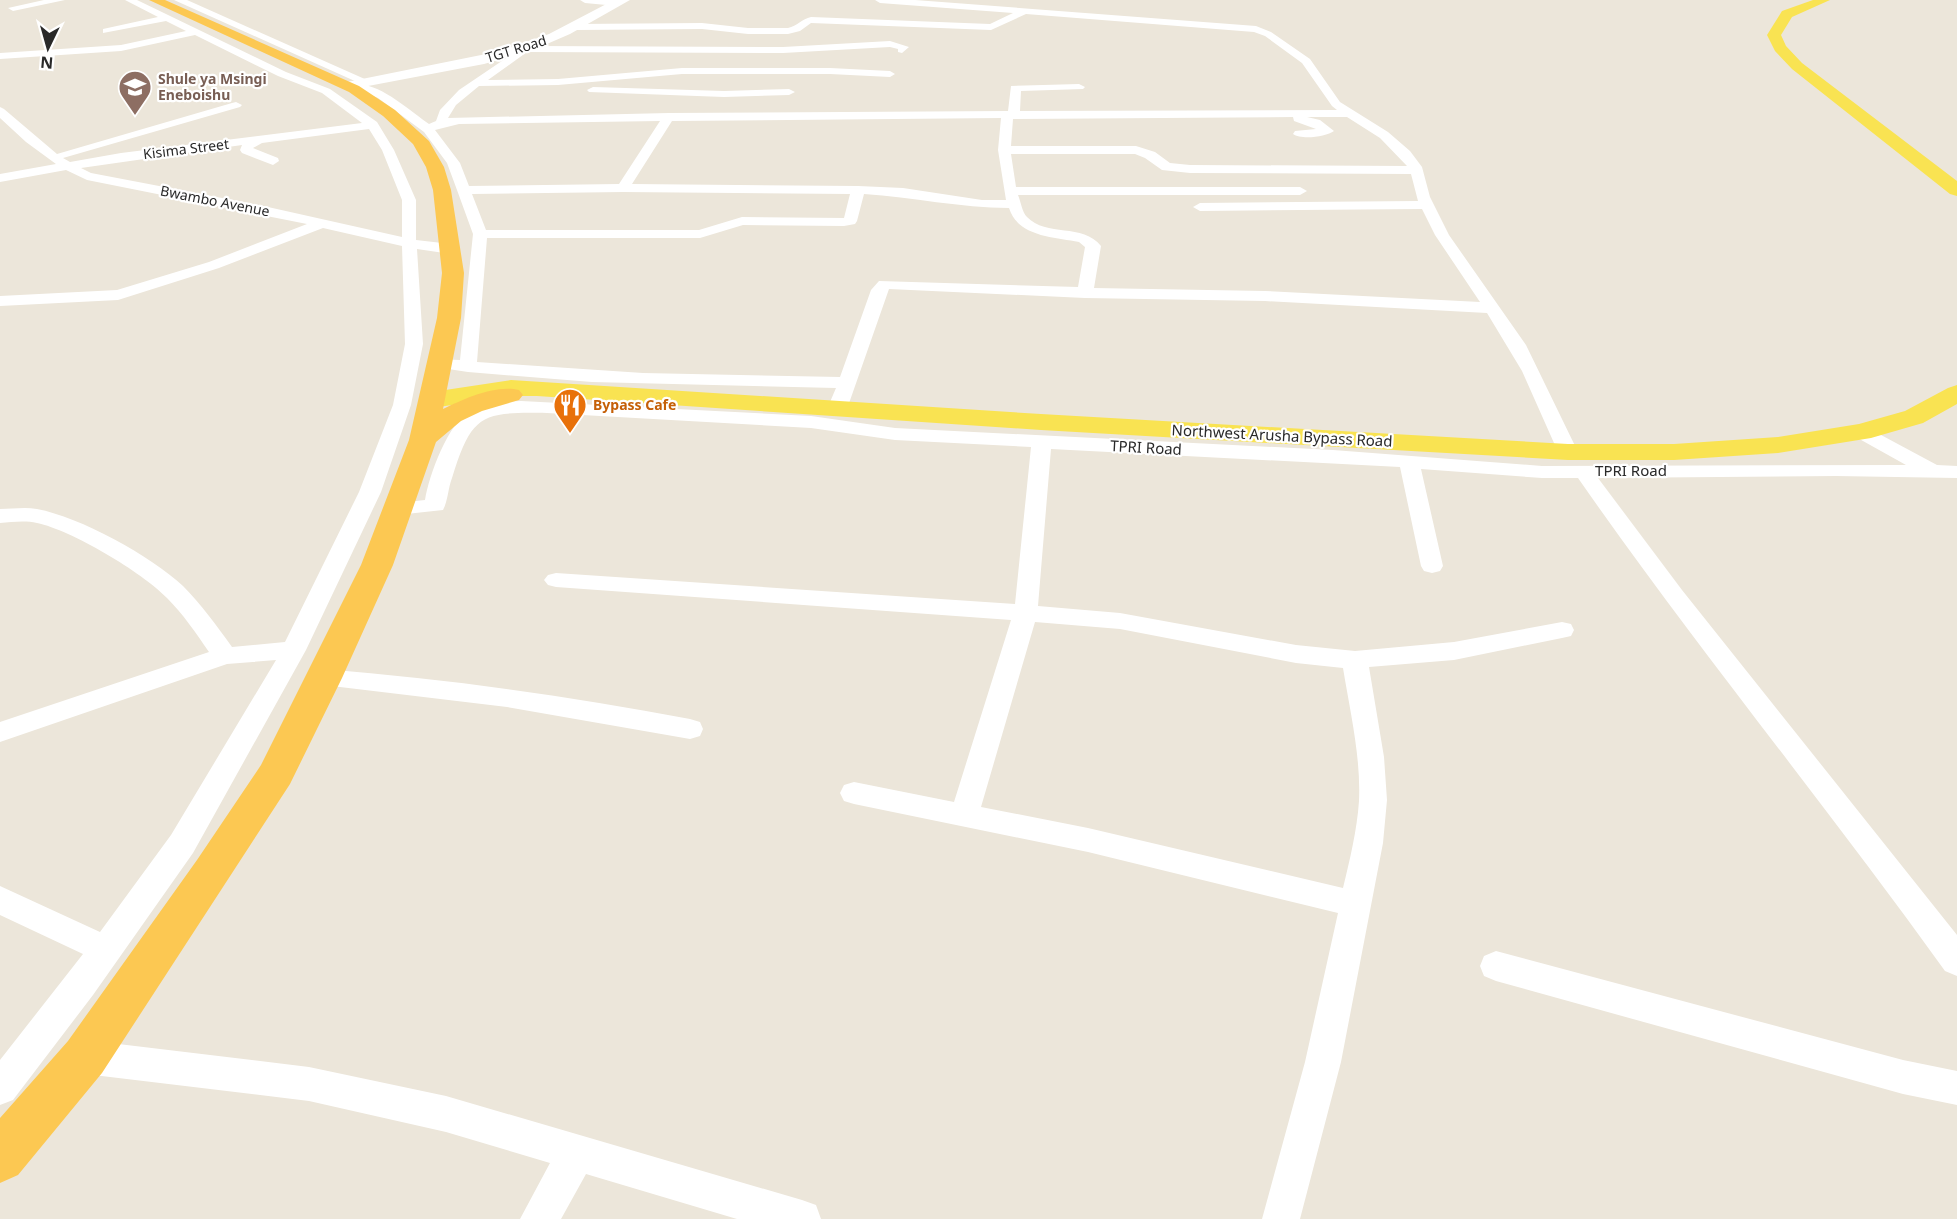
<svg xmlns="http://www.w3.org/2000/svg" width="1957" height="1219" font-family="'Noto Sans',sans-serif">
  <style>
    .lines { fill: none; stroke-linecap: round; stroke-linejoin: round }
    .minor { fill: #fff; fill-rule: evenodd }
    .tertiary { fill: #fff; fill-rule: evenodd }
    .primary { fill: #f9e352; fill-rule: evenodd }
    .trunk { fill: #fcc852; fill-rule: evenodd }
    .labels { text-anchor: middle; stroke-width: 4.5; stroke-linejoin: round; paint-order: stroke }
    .far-street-label { font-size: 14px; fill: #292929; stroke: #fff }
    .far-education-label { font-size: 14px; font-weight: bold; fill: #785e54; stroke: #fff; text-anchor: start }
    .far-food-label { font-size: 14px; font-weight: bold; fill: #c56008; stroke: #fff; text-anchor: start }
    .street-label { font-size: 15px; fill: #292929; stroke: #fff }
  </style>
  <rect width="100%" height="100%" fill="#ece6da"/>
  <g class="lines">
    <!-- minor -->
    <g class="minor">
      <path d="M44,0H65L13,11L8,8Z"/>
      <path d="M125,0H137L286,72L330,89L377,122L394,150L416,200V240L451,244L459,249L451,254L417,249L423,344L411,405L381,492L306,650L193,853L93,995L13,1100L0,1105V1060L83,954L0,915V886L100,932L171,835L276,660L227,664L0,742V722L209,652C196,633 183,614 167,598C142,572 71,530 37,523C25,520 12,522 0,523V509C12,509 25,507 37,509C80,517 151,556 183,586C201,604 217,626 232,647L285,642L359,492L393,405L405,344L402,246L323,228L219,268L118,300L0,306V296L117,290L209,262L307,224L87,180L66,170L0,182V174L56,164L26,142L0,118V107L4,109L57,154L232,103L236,102L242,105L240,107L63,158L70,162L121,153L362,123L322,93L278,76L195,35L121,51L0,59V53L121,45L186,31L166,21L103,33V29L158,17ZM369,129L382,150L402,200V237L259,205L91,173L81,168L242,145L240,150L242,153L273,165L279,161L278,158L253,148L262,143Z"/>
      <path d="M174,0H187L367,80L361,83L357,82Z"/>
      <path d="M580,0H614L622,3L617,6L585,3Z"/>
      <path d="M875,0H915L1256,26L1271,32L1310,59L1340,102L1388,132L1410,151L1422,167L1430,197L1449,235L1526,345L1578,452L1575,456H1561L1558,452L1522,371L1487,313L1265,301L1085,298L889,289L847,409L844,413H830L827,409L836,388L592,382L468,372L435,367L432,363L435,359L460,360L473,234L457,190L447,163L424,132L378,98L357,89V85C377,81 412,112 429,124L436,121L440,110L459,90L527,44L531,46L783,47L890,41L909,47L902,53L898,52V49L890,47L783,53L527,52L488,80L558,79L682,68H830L890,71L895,74L890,77L830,74H682L558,85L479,86L456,105L448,118L669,113L1008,111L1011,86L1079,84L1085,87L1083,89L1021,91L1020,111L1337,110L1332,106L1302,63L1265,36L1254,32L1026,14L991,30L811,23L800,31L788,34H748L702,29L576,30L571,27L576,24L702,23L748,28H788C797,26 802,19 811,17L990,24L1013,13L880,3ZM1293,117L1294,121L1316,129L1295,131L1293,134C1301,140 1326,137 1334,131L1320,120L1307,117H1347L1380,138L1407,166L1190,165L1170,163L1155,152L1136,146H1011L1013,119ZM1001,118L998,150L1006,200H982L903,188L858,186L632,184L672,121ZM660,121L619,184L469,186L460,163L435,130L459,124ZM1011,154H1135L1145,158L1162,170L1190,173L1411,174L1418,201L1200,203L1193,207L1200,211L1422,209L1435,235L1480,302L1265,291L1094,288L1101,246C1083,223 1046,237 1027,217C1022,212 1021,202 1018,195H1300L1307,191L1300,187H1016ZM623,192L850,194L844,218L742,217L699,230H486L472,194ZM864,194C913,197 960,208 1009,208C1018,237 1054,237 1079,242L1085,247L1078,287L879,281L871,290L840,377L643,373L477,362L487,238H700L743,225L844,226L855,224L857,221Z"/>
      <path d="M593,87L724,91L789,89L795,92L789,95L724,97L589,92L587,90Z"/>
      <path d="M521,401L811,416L895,428L1333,450L1542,466L1906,465L1854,436L1851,432L1854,428H1868L1937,465L1957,466V478L1836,476L1598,478L1682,590L1957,935V976L1945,971C1826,805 1695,646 1578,478H1542L1421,469L1443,566L1440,571L1432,573L1424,571L1421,566L1400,467L1051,449L1038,606L1120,613L1296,645L1355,651L1454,642L1562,622L1571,624L1574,630L1571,636L1562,638L1454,660L1369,667L1384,757L1387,800L1383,843L1341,1062L1300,1219H1262L1305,1062L1338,913L1088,852L854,804L844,801L840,793L844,785L854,782L954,802L1011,620L556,587L548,585L544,580L548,575L556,573L1015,604L1031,447L895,440L811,428L547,413C482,412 472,413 452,478C448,488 448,501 443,510L397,515L389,514L386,509L389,504L425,500C429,475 448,423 471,410C485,402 505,402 521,401ZM1035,622L1120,629L1296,663L1343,668C1350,711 1361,757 1359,801C1357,830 1350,859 1343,888L1088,828L981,807Z"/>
      <path d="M324,669C447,679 569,696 690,719L700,722L703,729L700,736L690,739L507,707L315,684L311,678L315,672Z"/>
      <path d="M1496,951L1903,1060L1957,1071V1105L1903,1094L1496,981L1484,976L1480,966L1484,956Z"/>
      <path d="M85,1040L309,1067L446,1096L802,1200L816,1205L821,1219H737L586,1174L561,1219H520L550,1163L446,1132L309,1101L85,1074L73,1069L68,1057L73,1045Z"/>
    </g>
    <!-- tertiary -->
    <path class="tertiary" d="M614,0H630L570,34L533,50L484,64L347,90L340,86L347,82L501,51L549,34Z"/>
    <!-- primary -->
    <g class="primary">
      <path d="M1813,0H1830L1792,17L1781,35L1786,46L1802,63L1957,181V196L1950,194L1792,69L1775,51L1767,35L1782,11Z"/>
      <path d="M511,380L1041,414L1568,444H1674L1778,437L1859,424L1905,411L1948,388L1957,385V404L1923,423L1871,438L1778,453L1674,460H1568L1041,430L537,396H511L432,408L423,406L419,400L423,394L432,392Z"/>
    </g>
    <!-- trunk -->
    <path class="trunk" d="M149,0H165L359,86L395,110L429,141L444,167L451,190L464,273L461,318L443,409C463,399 496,384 519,390L523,395L519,400L482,411L461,421L436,442L393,565L342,678L290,784L102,1073L18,1175L0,1183V1118L68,1041L197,860L261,765L361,565L409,440L437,318L442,273L433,190L426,167L413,144L383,116L349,92Z"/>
  </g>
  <!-- icons -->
  <defs>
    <symbol id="school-pin" viewBox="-11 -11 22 30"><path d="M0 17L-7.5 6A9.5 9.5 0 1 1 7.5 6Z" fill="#8d6e63" stroke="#fff"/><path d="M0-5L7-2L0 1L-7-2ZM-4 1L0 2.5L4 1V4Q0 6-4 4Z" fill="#fff"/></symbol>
    <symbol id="restaurant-pin" viewBox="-11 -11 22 30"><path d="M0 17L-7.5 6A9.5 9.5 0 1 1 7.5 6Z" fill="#e8710a" stroke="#fff"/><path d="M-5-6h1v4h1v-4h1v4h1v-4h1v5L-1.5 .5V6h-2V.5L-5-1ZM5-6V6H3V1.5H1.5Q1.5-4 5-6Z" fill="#fff"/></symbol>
  </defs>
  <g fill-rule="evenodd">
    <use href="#school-pin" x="116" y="68" width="38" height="52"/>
    <use href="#restaurant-pin" x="551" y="386" width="38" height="52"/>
  </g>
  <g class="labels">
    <!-- far-street labels -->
    <g class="far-street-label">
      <text transform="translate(516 49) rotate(-17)" y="5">TGT Road</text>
      <text transform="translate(186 149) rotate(-7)" y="5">Kisima Street</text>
      <text transform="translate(215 201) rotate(11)" y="5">Bwambo Avenue</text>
    </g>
    <!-- far-education labels -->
    <g class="far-education-label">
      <text x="158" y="84">Shule ya Msingi<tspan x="158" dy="16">Eneboishu</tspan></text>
    </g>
    <!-- far-food labels -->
    <g class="far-food-label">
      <text x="593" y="410">Bypass Cafe</text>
    </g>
    <!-- street labels -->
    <g class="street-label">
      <text transform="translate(1282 436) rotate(3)" y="5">Northwest Arusha Bypass Road</text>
      <text transform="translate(1146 448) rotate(3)" y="5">TPRI Road</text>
      <text x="1631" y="476">TPRI Road</text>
    </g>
  </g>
  <!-- north arrow -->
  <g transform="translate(48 48) rotate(185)" stroke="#ffffff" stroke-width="4.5" paint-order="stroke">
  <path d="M0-4.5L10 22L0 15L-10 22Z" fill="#292929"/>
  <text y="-9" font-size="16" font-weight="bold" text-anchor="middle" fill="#292929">N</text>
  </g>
</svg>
